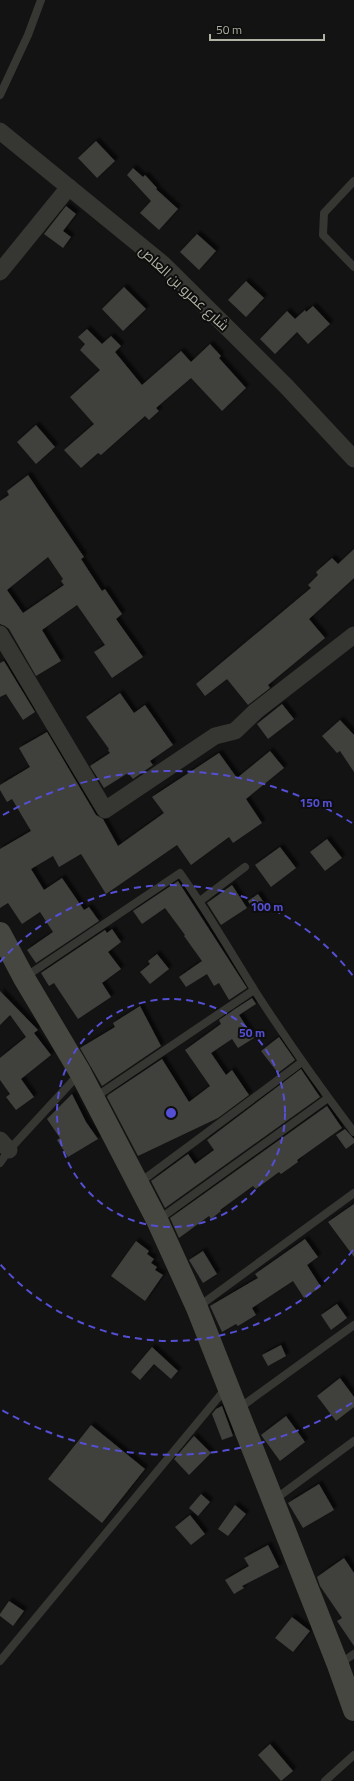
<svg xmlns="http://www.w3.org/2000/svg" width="354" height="1781" font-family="'Titillium Web',Cairo,sans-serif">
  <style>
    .building { fill: #3f403c; fill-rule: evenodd; filter: url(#shadow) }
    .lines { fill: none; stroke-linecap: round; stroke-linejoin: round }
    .lane { stroke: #363733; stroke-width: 8 }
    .street { stroke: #363733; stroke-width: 17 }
    .secondary { stroke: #464741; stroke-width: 22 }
    .ring { fill: none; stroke: #554fd5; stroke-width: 2; stroke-dasharray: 7 5 }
    .labels { text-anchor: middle; stroke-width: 4; stroke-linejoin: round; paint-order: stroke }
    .street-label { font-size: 14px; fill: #b1b2a4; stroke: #0d0e0d }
    .centre { fill: #554fd5; stroke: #0d0e0d; stroke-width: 2 }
    .ring-label { font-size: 12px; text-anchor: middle; font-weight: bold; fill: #554fd5; stroke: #0d0e0d; stroke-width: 4; stroke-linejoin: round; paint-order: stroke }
  </style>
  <defs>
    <filter id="shadow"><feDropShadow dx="3.5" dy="-3.5" stdDeviation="1" flood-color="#0009"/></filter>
  </defs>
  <rect width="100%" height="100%" fill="#121312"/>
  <!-- building -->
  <g class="building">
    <path d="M96,141L115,161L97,178L78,158Z"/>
    <path d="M133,168L143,177L145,175L157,188L156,189L178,209L159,230L140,213L151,201L127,175Z"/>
    <path d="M66,206L76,214L63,231L71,237L63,248L44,234Z"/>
    <path d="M197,234L216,251L199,270L180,252Z"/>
    <path d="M246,281L264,298L246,317L228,300Z"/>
    <path d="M124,287L146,309L123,331L102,309Z"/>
    <path d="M313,306L330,324L308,344L297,332L275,354L260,339L287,311L295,319L305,310L306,312Z"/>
    <path d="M87,329L102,344L111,336L121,346L115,352L142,385L181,351L191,362L210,344L221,356L219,358L246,388L222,411L191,378L156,408L159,411L149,420L145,416L101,455L98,453L81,468L64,450L94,424L70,397L100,370L80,350L85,344L78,337Z"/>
    <path d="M36,425L55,447L36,464L17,442Z"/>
    <path d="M28,475L84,557L81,559L102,591L105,589L122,614L116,619L143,657L112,678L94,652L105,645L77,605L42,630L61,661L36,676L9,629L5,626L0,624V501L9,495L7,491ZM48,557L63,579L61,581L64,585L23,613L7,590Z"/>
    <path d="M354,549V578L309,619L325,638L268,685L270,688L248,705L227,679L205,696L196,684L311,588L308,585L318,575L316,572L332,558L338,564Z"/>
    <path d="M4,661L35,712L23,720L6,694L0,697V663Z"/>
    <path d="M120,693L134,713L145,705L173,745L150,761L153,765L133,779L128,773L104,788L90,766L110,753L108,750L109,749L86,717Z"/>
    <path d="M282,704L294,719L268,739L257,724Z"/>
    <path d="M340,720L354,735V772L340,751L337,753L322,736Z"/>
    <path d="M47,732L96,815L103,819L118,846L164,813L152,797L219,753L237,778L270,751L284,768L246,799L262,823L233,843L229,837L191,865L177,845L106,894L81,854L59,867L53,856L31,869L44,890L62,878L84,910L89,907L99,921L36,963L27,950L53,932L40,912L22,924L8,903L0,908V849L31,831L12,799L7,802L0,790V785L30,767L19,748Z"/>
    <path d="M327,839L342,858L325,871L310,852Z"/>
    <path d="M280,847L296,868L271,887L255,865Z"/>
    <path d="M178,881L247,988L229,1000L219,983L214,986L207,974L186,987L179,977L202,961L184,936L185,935L165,908L142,924L133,911Z"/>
    <path d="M232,885L247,908L221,925L207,903Z"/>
    <path d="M258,894L265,904L254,911L248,901Z"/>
    <path d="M112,929L121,942L108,952L121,969L102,983L111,997L78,1019L54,983L49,986L41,973L105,930L107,933Z"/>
    <path d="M157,954L169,969L150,984L140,972L150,964L148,961Z"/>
    <path d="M0,991L38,1030L34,1033L51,1055L21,1079L34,1097L16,1110L6,1097L10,1094L0,1080V1058L26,1037L10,1015L0,1025Z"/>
    <path d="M252,998L256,1004L239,1015L254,1038L238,1048L232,1039L211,1053L226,1075L232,1070L249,1095L218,1118L138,1156L107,1097L108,1095L162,1059L189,1102L210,1086L185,1050L221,1024L219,1020L235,1009L236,1011L235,1009Z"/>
    <path d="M140,1006L161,1046L102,1086L80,1048L115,1027L113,1023Z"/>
    <path d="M279,1037L295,1060L278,1073L261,1051Z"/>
    <path d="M301,1069L320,1097L165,1208L151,1181L188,1154L195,1164L214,1150L207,1140Z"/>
    <path d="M72,1094L86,1122L98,1139L68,1157L57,1140L60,1138L47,1119Z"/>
    <path d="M327,1106L342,1128L297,1160L298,1162L281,1174L279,1172L256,1189L253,1186L220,1210L221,1211L211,1219L209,1216L179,1238L170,1218Z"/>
    <path d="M345,1129L354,1139V1143L346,1149L336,1135Z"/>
    <path d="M354,1204V1257L328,1222Z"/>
    <path d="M305,1239L318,1257L307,1265L321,1287L304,1298L293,1281L252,1308L256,1315L238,1326L236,1324L222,1332L210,1306L258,1278L255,1274Z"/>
    <path d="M136,1241L149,1251L147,1254L154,1259L151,1263L157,1267L155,1270L163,1275L145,1301L111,1276Z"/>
    <path d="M203,1251L217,1274L203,1283L189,1260Z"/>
    <path d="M337,1304L347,1318L331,1330L321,1315Z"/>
    <path d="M281,1345L286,1356L268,1366L262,1355Z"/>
    <path d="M152,1347L178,1371L171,1379L154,1364L140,1380L131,1372Z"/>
    <path d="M340,1378L354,1397V1407L336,1421L317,1396Z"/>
    <path d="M222,1406L233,1436L222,1440L212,1414L216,1409Z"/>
    <path d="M286,1416L305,1442L280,1461L261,1435Z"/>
    <path d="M91,1425L145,1469L102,1523L48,1479Z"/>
    <path d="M194,1436L211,1453L189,1475L174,1459Z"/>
    <path d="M319,1484L334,1510L303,1528L288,1503Z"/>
    <path d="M201,1494L210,1502L198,1516L189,1508Z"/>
    <path d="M235,1505L246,1514L228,1536L218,1529Z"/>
    <path d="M190,1515L205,1534L191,1545L175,1527Z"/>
    <path d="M268,1545L279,1567L242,1586L244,1588L234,1594L225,1580L249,1566L244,1558Z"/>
    <path d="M344,1558L354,1573V1646L337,1621L342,1618L320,1586L317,1577Z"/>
    <path d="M9,1601L24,1611L13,1626L0,1616V1614Z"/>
    <path d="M292,1617L310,1631L293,1652L275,1638Z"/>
    <path d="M270,1744L293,1771L281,1781L258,1755Z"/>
  </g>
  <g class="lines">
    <!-- lane -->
    <g class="lane">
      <path d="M0,95L28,35L41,0"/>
      <path d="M354,181L324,213L323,235L354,267"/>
      <path d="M200,901L245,867"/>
      <path d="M25,977L180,873C207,911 230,951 255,991C286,1039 319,1086 354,1132"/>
      <path d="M94,1098L254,990"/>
      <path d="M0,1163L9,1150L80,1073"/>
      <path d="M139,1183L302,1062"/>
      <path d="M158,1220L328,1098"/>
      <path d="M198,1307L354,1193"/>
      <path d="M238,1409L354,1325"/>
      <path d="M274,1500L354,1441"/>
      <path d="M0,1661L227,1387"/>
      <path d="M338,1665L354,1654"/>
      <path d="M325,1781L354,1755"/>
    </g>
    <!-- street -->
    <g class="street">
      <path d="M0,131L163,264L286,386L354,459"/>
      <path d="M0,272L69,187"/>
      <path d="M0,634L105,810L215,736L235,731L256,711L354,635"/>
      <path d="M0,1140L9,1150"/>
    </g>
    <!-- secondary -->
    <path class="secondary" d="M0,933L24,978L80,1072L157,1220L197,1308L338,1665L354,1710"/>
  </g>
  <!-- distance rings -->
  <g class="ring">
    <circle cx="171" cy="1113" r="114"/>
    <path d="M353 1250A228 228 0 0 1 0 1264M0 962A228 228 0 0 1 353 976"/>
    <path d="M352 1403A342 342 0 0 1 0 1409M3 815A342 342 0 0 1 352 823"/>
  </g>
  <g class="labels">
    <!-- street labels -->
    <g class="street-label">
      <text transform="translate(184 288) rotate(43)" y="5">شارع عمرو بن العاص</text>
    </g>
  </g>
  <circle cx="171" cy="1113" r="6" class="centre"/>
  <g class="ring-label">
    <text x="316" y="807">150 m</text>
    <text x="267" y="911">100 m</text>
    <text x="252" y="1037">50 m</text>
  </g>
  <!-- scale -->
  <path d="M210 34v6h114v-6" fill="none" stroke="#b1b2a4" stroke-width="2"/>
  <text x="216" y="34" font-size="12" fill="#b1b2a4" stroke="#0d0e0d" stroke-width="3" paint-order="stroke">50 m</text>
</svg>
